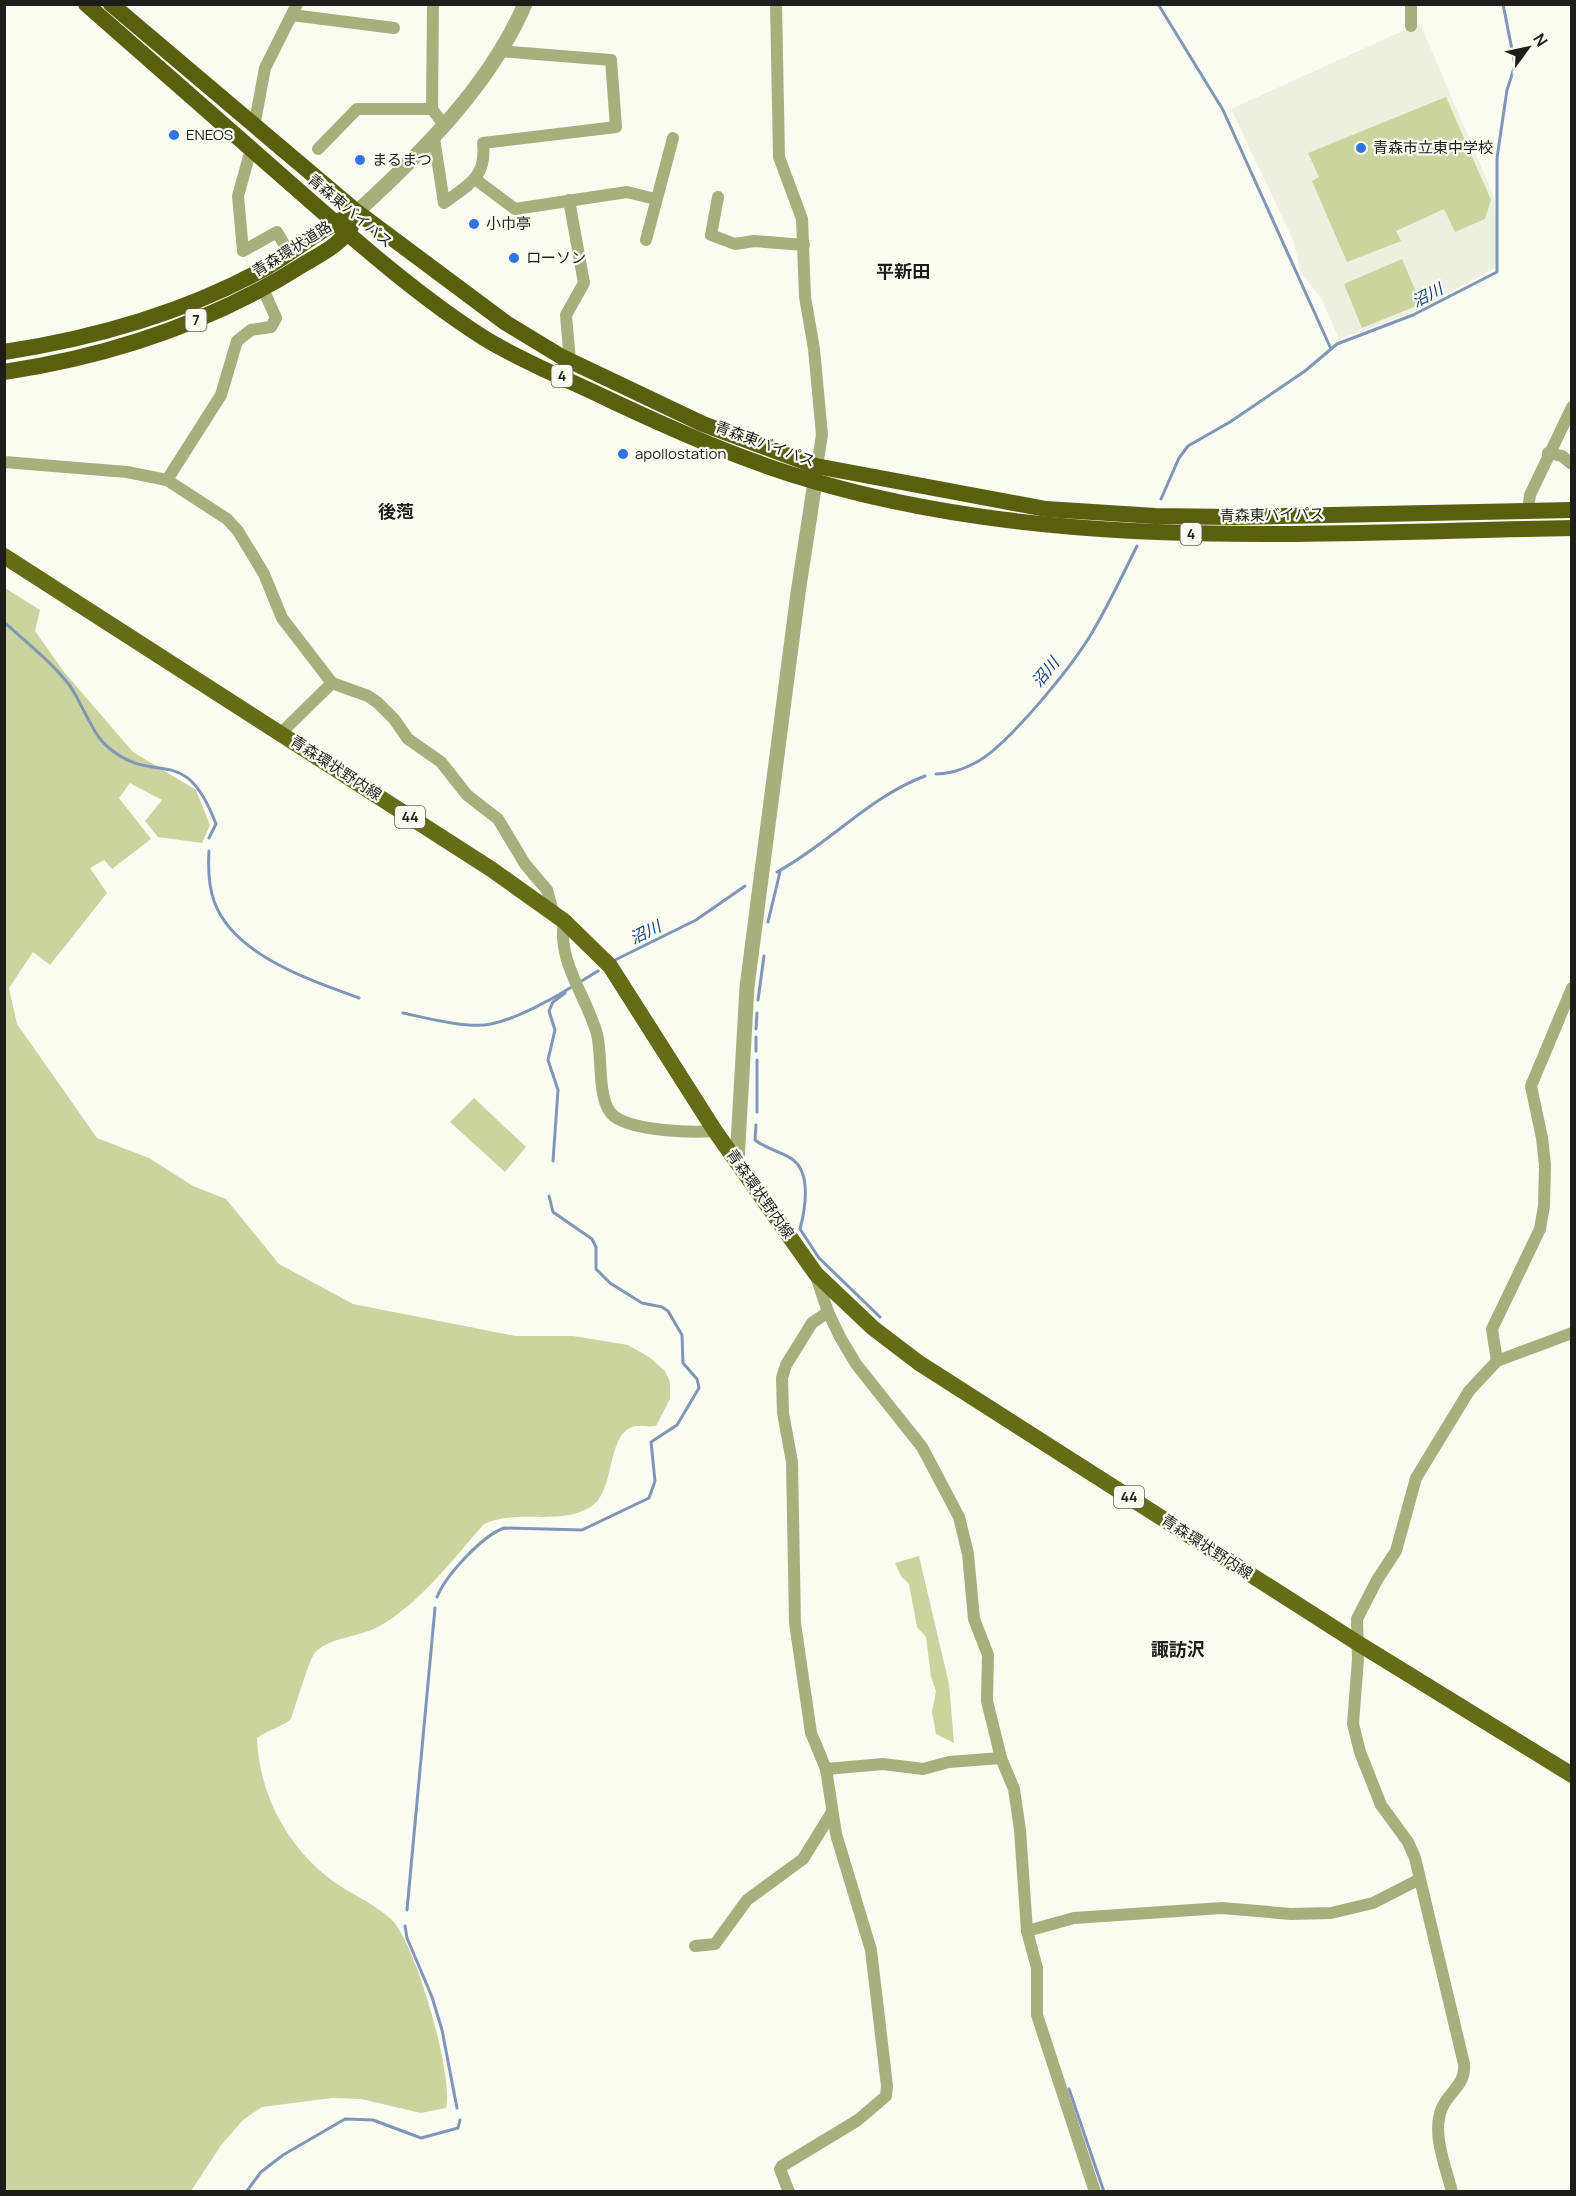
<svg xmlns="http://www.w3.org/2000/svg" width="1576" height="2196" font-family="Manrope,'Noto Sans JP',sans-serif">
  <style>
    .built { fill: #edf0df }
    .green { fill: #cbd39f }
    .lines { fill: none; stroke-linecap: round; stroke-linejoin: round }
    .stream { stroke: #8096b7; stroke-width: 3 }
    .minor { stroke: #a7af7c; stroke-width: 12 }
    .tertiary { stroke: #a7af7c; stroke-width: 15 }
    .primary { stroke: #646c16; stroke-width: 16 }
    .trunk { stroke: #58600e; stroke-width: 16 }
    .poi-dot { fill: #2f74e1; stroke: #fafcf2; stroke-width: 2 }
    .labels { text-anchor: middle; stroke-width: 4.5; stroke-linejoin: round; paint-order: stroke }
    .shield { fill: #fafcf2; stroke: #5f605b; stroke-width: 1.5 }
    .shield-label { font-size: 14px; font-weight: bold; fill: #1d1d1a }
    .poi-label { font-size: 15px; fill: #1d1d1a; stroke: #fafcf2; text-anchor: start }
    .street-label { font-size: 15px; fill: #1d1d1a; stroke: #fafcf2 }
    .water-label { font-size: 16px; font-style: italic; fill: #113d82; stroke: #fafcf2 }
    .quarter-label { font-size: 18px; font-weight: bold; fill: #1d1d1a; stroke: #fafcf2 }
  </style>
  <rect width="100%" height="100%" fill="#fafcf2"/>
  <!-- built -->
  <path class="built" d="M1420,23L1495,199V268L1409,314L1339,339L1322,300L1300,270L1294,242L1231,109Z"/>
  <!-- green -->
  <g class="green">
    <path d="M1446,97L1491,200L1485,219L1455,232L1444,209L1396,231L1401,241L1347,262L1312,181L1319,177L1308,153Z"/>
    <path d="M1402,259L1421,304L1362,328L1344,284Z"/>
    <path d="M5,588L40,610L35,631L64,672L133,752L196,790L210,825L202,843L158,837L145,821L162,800L130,783L119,798L151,839L112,869L104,860L90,868L107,893L50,965L33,952L9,988L17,1024L97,1138L149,1158L193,1186L226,1199L279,1264L353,1304L515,1336H573L628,1345L649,1357L665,1371L670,1382V1399L656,1426C649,1427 644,1426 637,1426C605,1430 617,1489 592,1506C561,1527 518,1508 484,1524C454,1558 417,1607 376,1628C358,1637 326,1638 314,1654C308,1663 296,1705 291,1719C284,1726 268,1730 257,1738C259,1793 286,1845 330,1879C350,1894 372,1902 391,1919C415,1941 454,2076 446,2108L421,2113L361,2099L332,2098L262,2107L243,2120L222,2144L191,2191H5Z"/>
    <path d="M474,1098L526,1147L505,1172L450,1122Z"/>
    <path d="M919,1556L949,1684L954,1743L936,1734L932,1712L936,1691L931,1677L926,1637L917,1627L909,1584L901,1576L895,1563Z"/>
  </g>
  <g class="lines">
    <!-- stream -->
    <g class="stream">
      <path d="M1158,4L1223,110L1331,349"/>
      <path d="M1161,499L1179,458L1188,446L1230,422L1305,371L1337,344L1413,315L1497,272V158L1507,90L1515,65L1503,4"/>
      <path d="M4,622C26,642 53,663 70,686C82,703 93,736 109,748C157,788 184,740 216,824L209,838"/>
      <path d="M936,774C950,774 962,770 975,763C1007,747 1074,664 1093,631C1109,604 1123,574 1137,546"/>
      <path d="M209,851C208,868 208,884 214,901C233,955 310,980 359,998"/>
      <path d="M777,872C829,844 869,797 925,776"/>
      <path d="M768,922L780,872"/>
      <path d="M615,960L696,920L745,886"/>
      <path d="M580,982L598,971"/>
      <path d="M758,1000L764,956"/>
      <path d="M403,1013C426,1018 468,1029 491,1024C516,1019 553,999 575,985"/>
      <path d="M756,1029L757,1013"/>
      <path d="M756,1051V1037"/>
      <path d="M757,1112V1060"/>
      <path d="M756,1125L755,1140C766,1149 780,1151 792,1159C812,1173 805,1210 800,1229L819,1258L880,1317"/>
      <path d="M553,1161L558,1090L548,1060L555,1030L549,1011L553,1002L565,993"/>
      <path d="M437,1597C446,1575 482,1536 504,1528L582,1530L649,1498L655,1481L651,1442L677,1425L699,1388L697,1379L683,1363L682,1335L668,1311L662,1307L642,1303L610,1283L596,1269V1247L592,1239L553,1212L549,1196"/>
      <path d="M407,1910L435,1608"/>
      <path d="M405,1926L407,1938L432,1997L442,2030L457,2108"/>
      <path d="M1069,2089L1104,2192"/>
      <path d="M246,2192L261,2172L283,2155L345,2119L373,2120L421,2138L458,2128L460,2120"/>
    </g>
    <!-- minor -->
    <g class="minor">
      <path d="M433,4L432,109L444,125"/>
      <path d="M776,4L779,157L802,219L805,297L814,349L822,435L816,472"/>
      <path d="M292,15L394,28"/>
      <path d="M1411,26V4"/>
      <path d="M254,127L265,68L297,4"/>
      <path d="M434,138L444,203C469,184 487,177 483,143L616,127L611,60L499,51"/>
      <path d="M251,149L238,196L243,251L277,232L289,253"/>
      <path d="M318,149L357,109H432"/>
      <path d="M475,179L515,209L627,192L655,199"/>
      <path d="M718,197L711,235L735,244L754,241L804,245"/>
      <path d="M569,200L584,283L566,315L570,361"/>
      <path d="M646,240L673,138"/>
      <path d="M1548,453L1562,456L1572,464"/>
      <path d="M4,462L127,472L167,480L227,519L238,531L264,574L282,618L332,683L368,696L378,703L394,719L408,739L441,762L467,795L498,819L525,864L547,890L553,912"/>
      <path d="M167,480L221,395L237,341L251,330L271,327L276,318L263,289"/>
      <path d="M1528,510L1530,495L1572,407"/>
      <path d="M281,733L332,683"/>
      <path d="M564,921C557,962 586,995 597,1034C603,1057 596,1104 615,1117C636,1131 691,1133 715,1131"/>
      <path d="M816,1276L828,1312L840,1337L856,1364L922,1447L959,1517L968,1554L974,1619L988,1655L987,1701L1001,1758L1014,1789L1020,1830L1027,1931L1037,1968V2015L1095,2192"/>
      <path d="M1497,1361L1492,1329L1540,1229L1544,1206L1545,1165L1542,1138L1531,1086L1572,988"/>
      <path d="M826,1769L883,1764L923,1769L949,1762L1001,1758"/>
      <path d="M1027,1931L1074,1918L1222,1908L1291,1914L1331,1913L1373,1903L1418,1880"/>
      <path d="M695,1946L715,1944L747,1900L803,1859L832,1812"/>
      <path d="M789,2192L780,2169L782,2166L858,2120L886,2096L887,2086L871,1950L836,1834L826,1769L811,1733L795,1623L792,1462L783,1413L782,1378L786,1365L812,1323L828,1312"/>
      <path d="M1452,2192C1446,2167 1431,2133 1442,2108C1449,2091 1466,2085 1464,2064L1415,1858L1408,1842L1381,1805L1360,1752L1353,1724L1358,1659L1357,1619L1377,1580L1396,1551L1416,1478L1469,1391L1497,1361L1572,1333"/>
    </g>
    <!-- tertiary -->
    <g class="tertiary">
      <path d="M357,212C422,152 489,87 525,4"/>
      <path d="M737,1161L747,987L798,593L815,482"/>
    </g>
    <!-- primary -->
    <path class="primary" d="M4,556L491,869L564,921L610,966L715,1131L816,1274L873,1328L919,1363L1356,1642L1572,1775"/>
    <!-- trunk -->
    <g class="trunk">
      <path d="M86,4C154,64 222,124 291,184C353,238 415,294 484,338C523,362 569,380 610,400C676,431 746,462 817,482C1062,553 1320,532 1572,528"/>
      <path d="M111,4L357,212L506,323L562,357L703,424L816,466L1046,509L1155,516L1234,517L1572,510"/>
      <path d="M4,352C95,338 181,314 262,270C290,255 314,233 343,219"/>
      <path d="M4,372C111,356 213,322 304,264C321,254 345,242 352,224"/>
    </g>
  </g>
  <!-- markers -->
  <g class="poi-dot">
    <circle cx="174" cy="135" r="6"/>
    <circle cx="1361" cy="148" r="6"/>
    <circle cx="360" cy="160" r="6"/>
    <circle cx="474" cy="224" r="6"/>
    <circle cx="514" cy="258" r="6"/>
    <circle cx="623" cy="454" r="6"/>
  </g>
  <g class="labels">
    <!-- shield labels -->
    <g class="shield">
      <rect x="185.5" y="309" width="21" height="22" rx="4.5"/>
      <rect x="551.5" y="365" width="21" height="22" rx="4.5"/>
      <rect x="1180.5" y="523" width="21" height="22" rx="4.5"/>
      <rect x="395" y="806" width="30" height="22" rx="4.5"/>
      <rect x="1114" y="1486" width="30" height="22" rx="4.5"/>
    </g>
    <g class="shield-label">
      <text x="196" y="325">7</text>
      <text x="562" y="381">4</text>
      <text x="1191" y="539">4</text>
      <text x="410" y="822">44</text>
      <text x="1129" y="1502">44</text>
    </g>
    <!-- poi labels -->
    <g class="poi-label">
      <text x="186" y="140">ENEOS</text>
      <text x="1373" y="153">青森市立東中学校</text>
      <text x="372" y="165">まるまつ</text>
      <text x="486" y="229">小巾亭</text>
      <text x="526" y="263">ローソン</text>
      <text x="635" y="459">apollostation</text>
    </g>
    <!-- street labels -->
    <g class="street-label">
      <text transform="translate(350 211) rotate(40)" y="5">青森東バイパス</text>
      <text transform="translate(292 249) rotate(-32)" y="5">青森環状道路</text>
      <text transform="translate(765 444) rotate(20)" y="5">青森東バイパス</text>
      <text transform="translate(1272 515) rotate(-1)" y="5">青森東バイパス</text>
      <text transform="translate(336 768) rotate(33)" y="5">青森環状野内線</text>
      <text transform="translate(760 1194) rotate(55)" y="5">青森環状野内線</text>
      <text transform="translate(1207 1547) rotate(33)" y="5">青森環状野内線</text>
    </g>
    <!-- water labels -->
    <g class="water-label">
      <text transform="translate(1427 295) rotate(-27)" y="6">沼川</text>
      <text transform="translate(1045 672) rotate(-51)" y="6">沼川</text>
      <text transform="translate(645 932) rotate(-26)" y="6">沼川</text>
    </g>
    <!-- quarter labels -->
    <g class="quarter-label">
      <text x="903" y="278">平新田</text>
      <text x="396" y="518">後萢</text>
      <text x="1178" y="1656">諏訪沢</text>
    </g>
  </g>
  <!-- border -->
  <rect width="1576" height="2196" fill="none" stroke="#1d1d1a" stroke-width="12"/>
  <!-- north arrow -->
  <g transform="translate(1528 48) rotate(57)" stroke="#fafcf2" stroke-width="4.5" paint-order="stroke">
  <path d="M0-4.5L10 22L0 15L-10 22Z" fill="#1d1d1a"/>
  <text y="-9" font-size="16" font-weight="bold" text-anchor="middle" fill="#1d1d1a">N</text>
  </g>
</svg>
